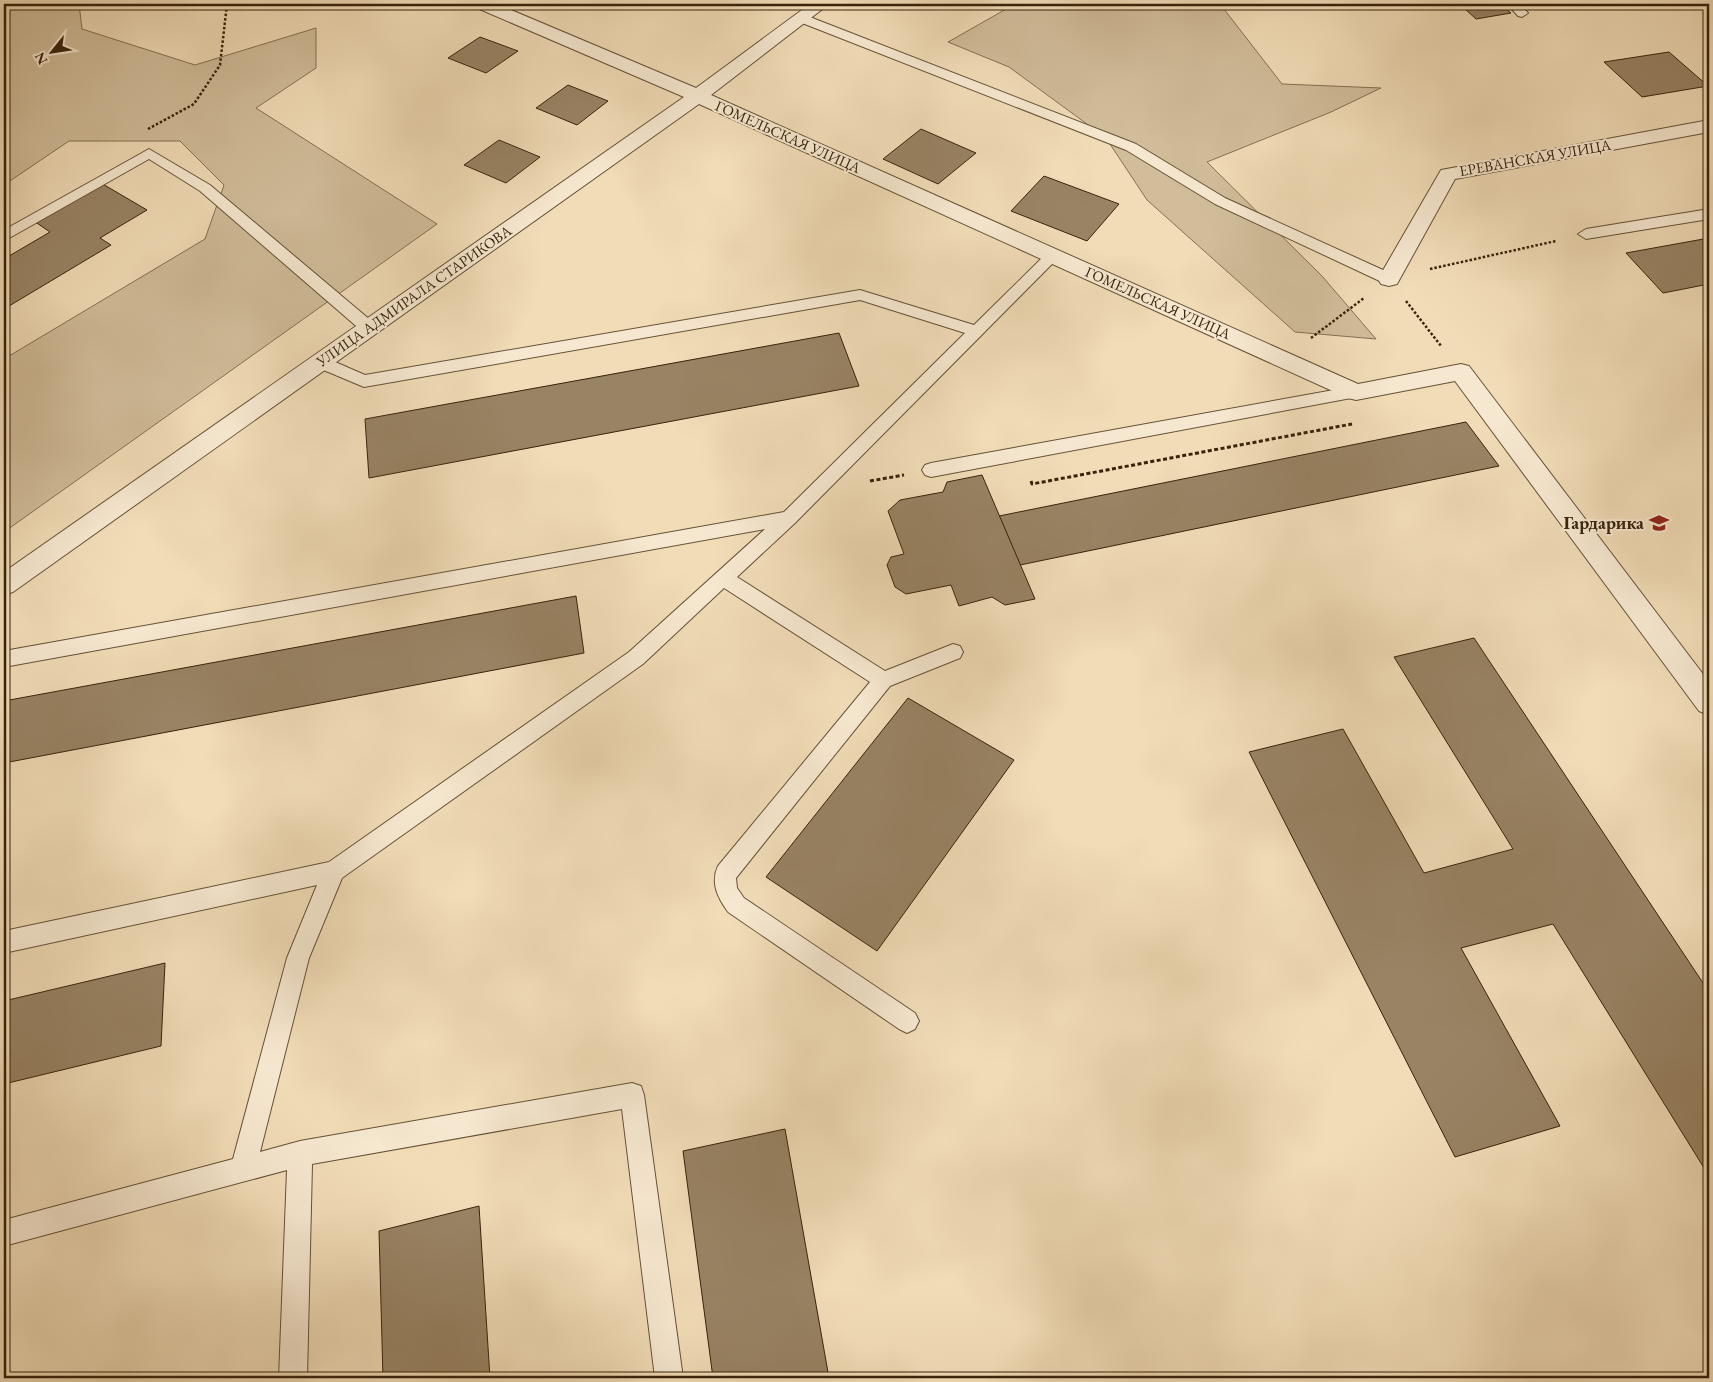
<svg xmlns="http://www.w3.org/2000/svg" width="1713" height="1382" font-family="'EB Garamond',serif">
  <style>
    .green { fill: #d1bd9a; stroke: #847052 }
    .building { fill: #988364; stroke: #37230b }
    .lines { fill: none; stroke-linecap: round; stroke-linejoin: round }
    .lane-casing { stroke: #665136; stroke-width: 2 }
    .street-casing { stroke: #665136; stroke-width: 2 }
    .path-far1 { stroke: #37230b; stroke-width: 2.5; stroke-dasharray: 2.5 2; stroke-linecap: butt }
    .path { stroke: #37230b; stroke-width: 3; stroke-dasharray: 4 2.5; stroke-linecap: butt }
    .lane { fill: #f6e8d0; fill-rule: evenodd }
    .street { fill: #f6e8d0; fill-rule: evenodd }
    .labels { text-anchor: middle; stroke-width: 4; stroke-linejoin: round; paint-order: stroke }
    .far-street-label { font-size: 15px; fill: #37230b; stroke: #f6e8d0 }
    .poi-label { font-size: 18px; font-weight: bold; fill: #37230b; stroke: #f6e8d0; text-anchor: end }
  </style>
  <rect width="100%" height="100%" fill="#f1dcb7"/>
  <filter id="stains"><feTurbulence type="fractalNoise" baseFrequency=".004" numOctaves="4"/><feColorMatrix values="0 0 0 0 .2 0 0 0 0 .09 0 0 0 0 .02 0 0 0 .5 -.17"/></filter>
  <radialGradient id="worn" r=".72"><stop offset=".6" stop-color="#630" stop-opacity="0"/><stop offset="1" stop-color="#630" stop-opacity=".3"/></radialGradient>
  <!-- green -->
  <g class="green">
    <path d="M4,4H79L82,29L195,65L316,28V68L256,108L437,224L4,532V359L205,239L224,185L180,141H69L4,185Z"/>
    <path d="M1015,4H1220L1282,84L1381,88L1331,112L1207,162L1322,276L1376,339L1295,332L1147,200L1106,138L1009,67L948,42Z"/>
  </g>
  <!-- building -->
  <g class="building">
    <path d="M1487,4H1500L1511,13L1476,19L1464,8Z"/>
    <path d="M480,37L518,51L486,73L448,58Z"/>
    <path d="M1669,52L1708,86L1642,97L1604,62Z"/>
    <path d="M568,85L608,101L577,125L536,108Z"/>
    <path d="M921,129L976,153L938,184L883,159Z"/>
    <path d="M499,140L540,157L506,183L464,165Z"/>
    <path d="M1044,176L1119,204L1087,241L1011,211Z"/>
    <path d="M101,183L147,210L100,238L111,245L4,309V259L50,232L34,221Z"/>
    <path d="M1709,238V284L1663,293L1626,253Z"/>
    <path d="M839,333L859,386L369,478L365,419Z"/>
    <path d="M1466,422L1499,466L1020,565L999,516Z"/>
    <path d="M982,475L1035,599L1005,605L992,597L959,606L951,585L906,594L895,587L887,565L891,557L904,554L888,511L900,500L943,492L947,482Z"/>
    <path d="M576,596L584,653L4,763V701Z"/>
    <path d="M1474,638L1709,992V1167L1704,1168L1553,924L1461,948L1560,1126L1455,1157L1249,752L1343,729L1424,873L1513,849L1394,657Z"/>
    <path d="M908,698L1014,760L877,951L766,877Z"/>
    <path d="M165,963L161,1046L4,1084V1001Z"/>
    <path d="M785,1129L829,1378H713L683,1151Z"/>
    <path d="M479,1206L490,1378H383L379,1231Z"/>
  </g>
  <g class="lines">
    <defs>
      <g id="lane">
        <path d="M1507,4H1520L1528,13L1522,17L1518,16Z"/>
        <path d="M802,14L1136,144L1225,198L1394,275L1397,279L1394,283H1384L1215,204L1126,150L797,21L796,18L797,15Z"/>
        <path d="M149,149L210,185L375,324L377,328L375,332H363L200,191L149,159L4,241V230Z"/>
        <path d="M1709,209V219L1586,239L1578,234L1586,229Z"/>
        <path d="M1052,251L1057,253L1060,256L1057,259L795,523L737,577L885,671L953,644L960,646L963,652L960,658L890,686L736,878L737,888L744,898L915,1013L919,1021L915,1029L907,1033L899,1029L728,912C718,898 710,883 718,866L870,682L724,588L643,664L342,878L309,958L260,1152L300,1141L632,1083L641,1086L644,1095L683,1378H655L622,1109L312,1164L307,1378H279L287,1170L4,1246V1220L233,1159L287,958L317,885L4,953V931L329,862L629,652L765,529L4,667V651L784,512L965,333L860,300L364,387L314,366L312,362L314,358H326L365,375L860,290L974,325L1047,253Z"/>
        <path d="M1356,386L1362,388L1364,392L1362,396L931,477L925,475L922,470L925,465L931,463Z"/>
      </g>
      <g id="street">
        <path d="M474,4H497L696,88L810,4H829L711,95L1358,384L1461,364L1469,366L1709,682V715L1699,711L1455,381L1356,400L1348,398L699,104L13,592L4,595V572L684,97L477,8Z"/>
        <path d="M1709,120V132L1455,179L1397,284L1389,286L1381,284L1378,279L1441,170Z"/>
      </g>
    </defs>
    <!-- lane casing -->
    <use href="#lane" class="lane-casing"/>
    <!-- street casing -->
    <use href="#street" class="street-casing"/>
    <!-- path-far1 -->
    <g class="path-far1">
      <path d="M148,129L194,104L220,65L227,4"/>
      <path d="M1430,269L1556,241"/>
      <path d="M1406,301L1441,346"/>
      <path d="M1311,338L1364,298"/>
    </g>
    <!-- path -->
    <g class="path">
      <path d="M870,481L904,475"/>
      <path d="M1031,481L1032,484L1352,424"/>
    </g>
    <!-- lane -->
    <use href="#lane" class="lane"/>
    <!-- street -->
    <use href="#street" class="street"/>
  </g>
  <!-- icons -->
  <defs>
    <symbol id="school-bare" viewBox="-9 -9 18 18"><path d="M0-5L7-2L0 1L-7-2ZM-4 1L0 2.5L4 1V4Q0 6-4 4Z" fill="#8f2418" stroke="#f6e8d0" stroke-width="2.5" paint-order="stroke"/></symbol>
  </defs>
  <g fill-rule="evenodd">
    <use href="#school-bare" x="1645" y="509" width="28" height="28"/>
  </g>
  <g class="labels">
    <!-- far-street labels -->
    <g class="far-street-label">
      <text transform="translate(788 137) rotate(24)" y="5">ГОМЕЛЬСКАЯ УЛИЦА</text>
      <text transform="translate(1535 158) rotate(-10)" y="5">ЕРЕВАНСКАЯ УЛИЦА</text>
      <text transform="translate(414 296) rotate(-35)" y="5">УЛИЦА АДМИРАЛА СТАРИКОВА</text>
      <text transform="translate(1158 303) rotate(24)" y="5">ГОМЕЛЬСКАЯ УЛИЦА</text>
    </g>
    <!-- poi labels -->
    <g class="poi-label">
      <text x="1644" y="529">Гардарика</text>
    </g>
  </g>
  <!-- margin -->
  <rect width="1713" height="1382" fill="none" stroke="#f1dcb7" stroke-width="20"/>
  <rect x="5" y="5" width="1703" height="1372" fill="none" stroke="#37230b" stroke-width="2.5"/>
  <rect x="10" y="10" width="1693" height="1362" fill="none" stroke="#37230b"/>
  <!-- north arrow -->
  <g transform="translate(52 52) rotate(240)" stroke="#f6e8d0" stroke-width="4" paint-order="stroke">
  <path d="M0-4L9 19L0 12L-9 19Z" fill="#37230b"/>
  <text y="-8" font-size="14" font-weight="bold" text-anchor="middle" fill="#37230b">N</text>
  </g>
  <rect width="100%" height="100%" filter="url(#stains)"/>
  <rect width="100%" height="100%" fill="url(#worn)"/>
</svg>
